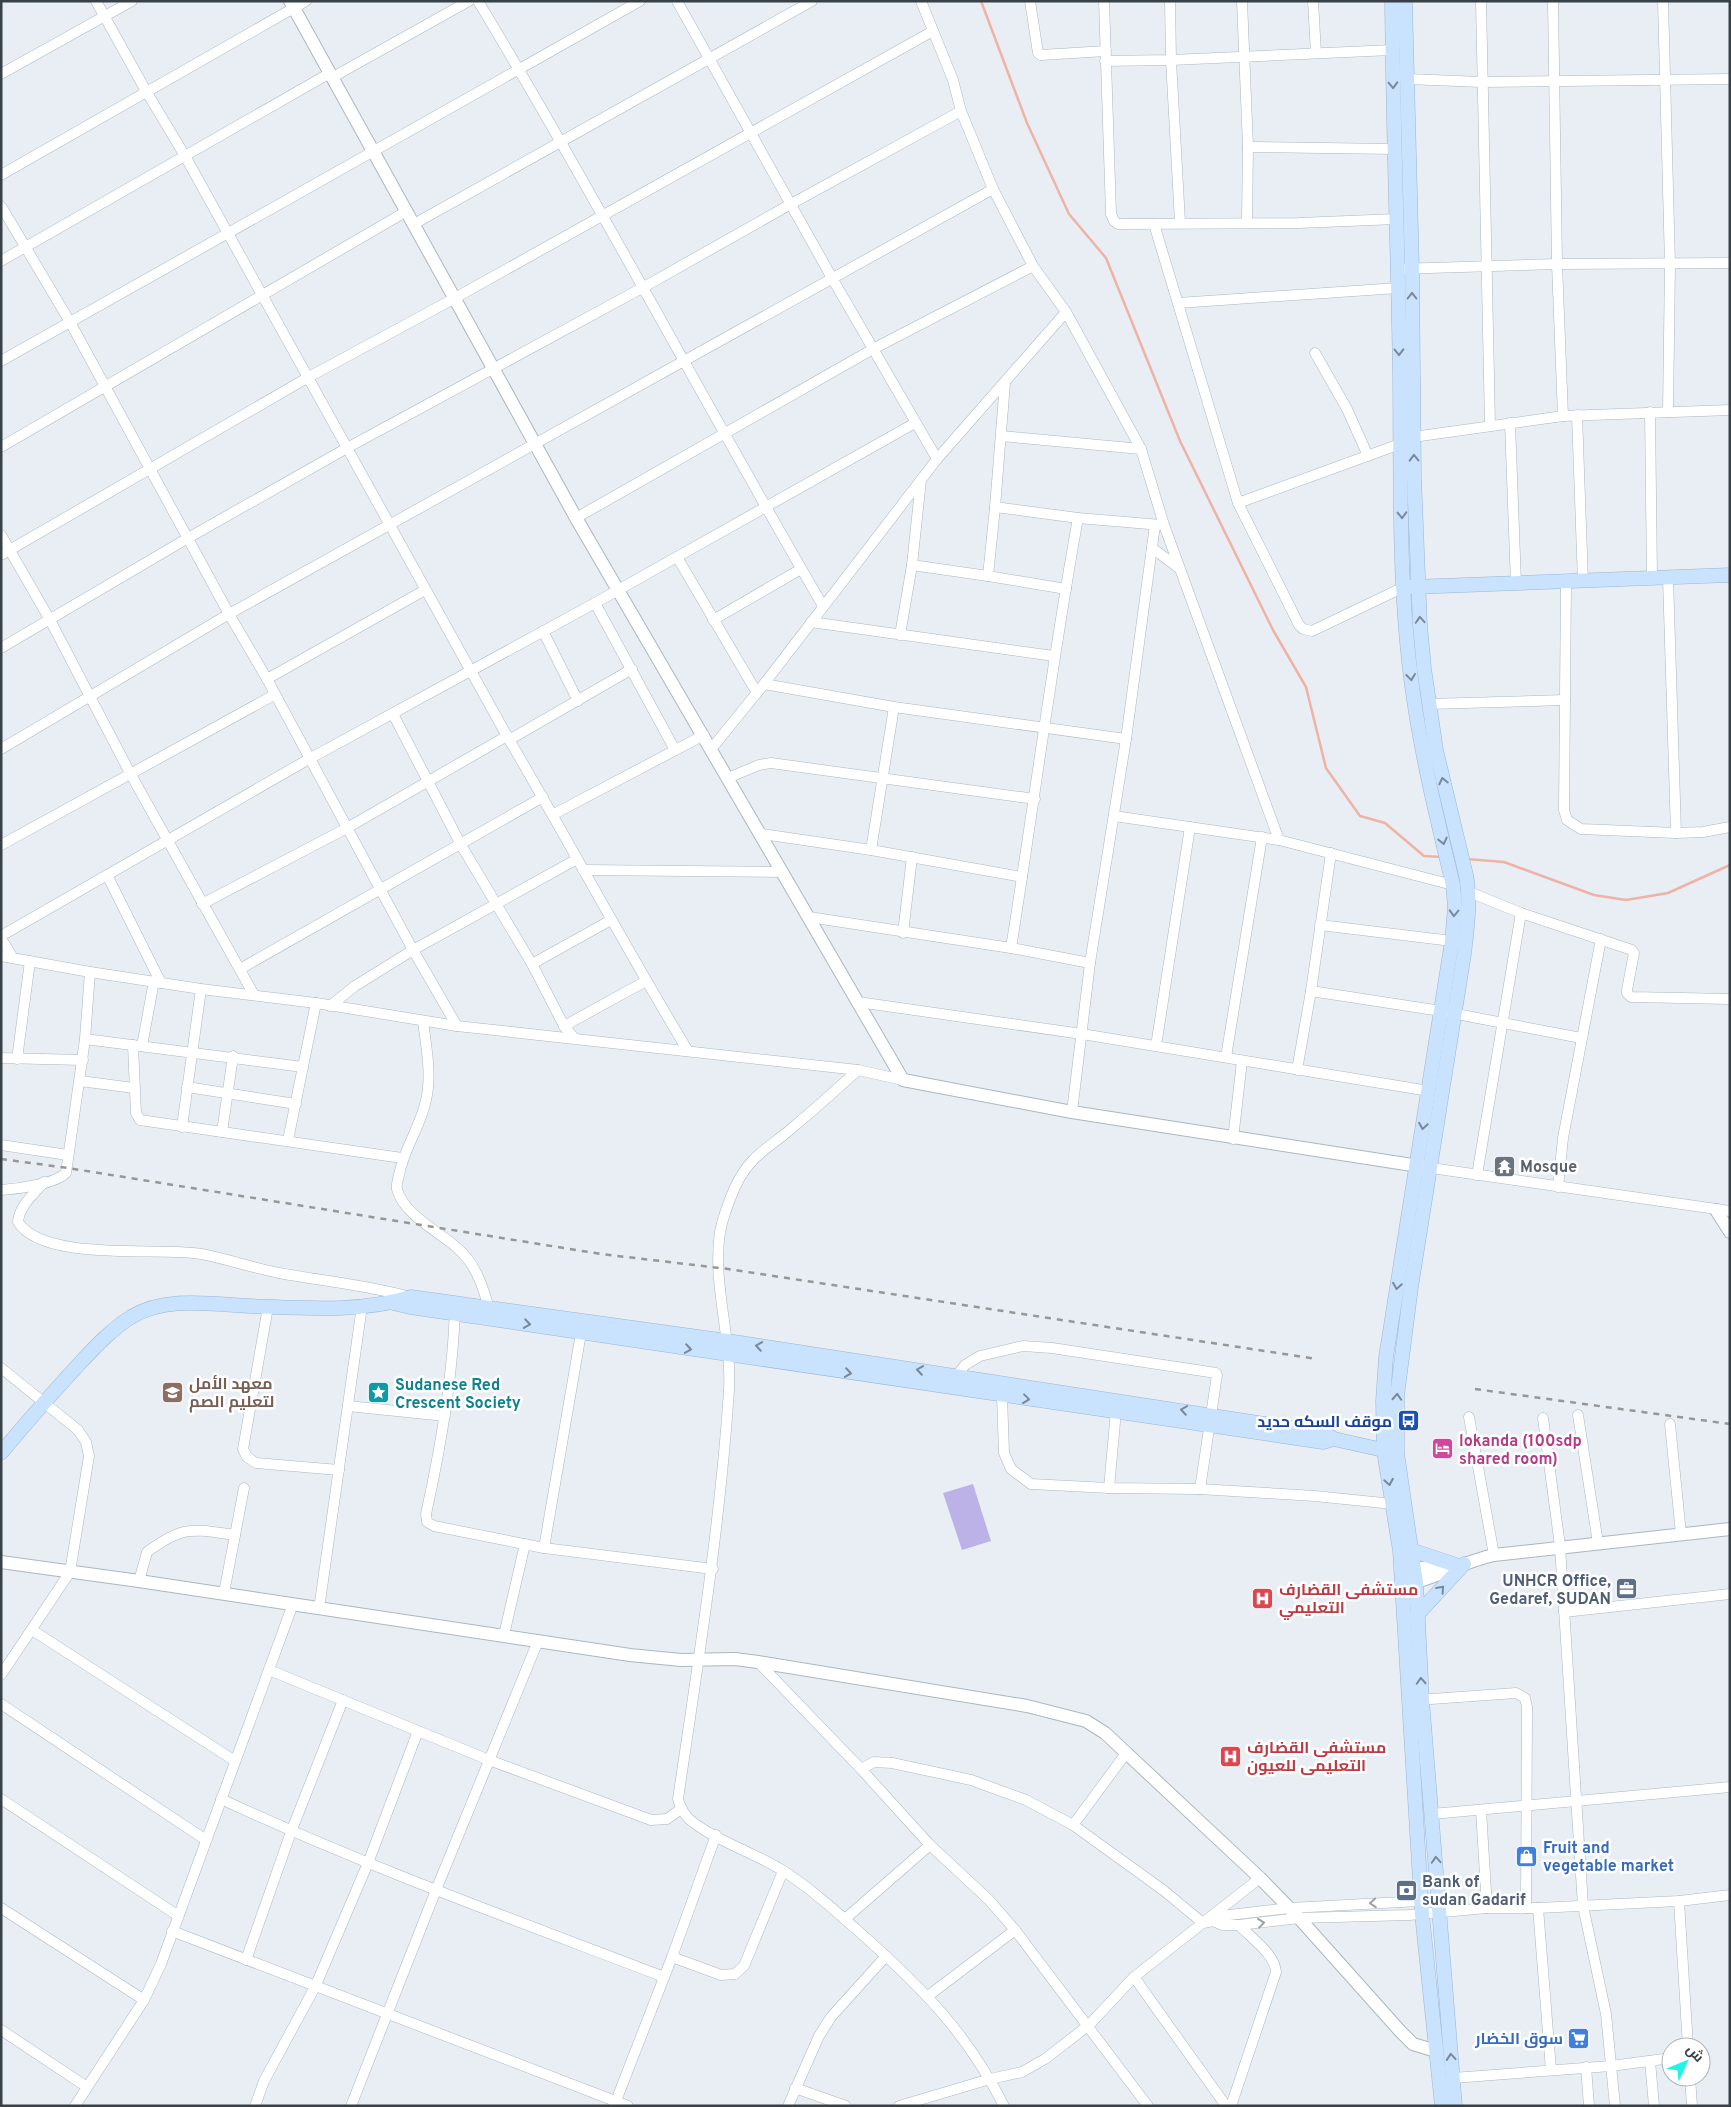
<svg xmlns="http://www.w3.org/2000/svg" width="1731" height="2107" font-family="Overpass,Cairo,sans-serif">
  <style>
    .green { fill: #bdb2e7 }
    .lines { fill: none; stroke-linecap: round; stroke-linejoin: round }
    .stream { stroke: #efb3a6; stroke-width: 2.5 }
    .minor-casing { stroke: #abb7bf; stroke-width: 11 }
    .tertiary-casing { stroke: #abb7bf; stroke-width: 14 }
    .secondary-casing { stroke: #99b6d3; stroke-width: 15 }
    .minor { stroke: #fff; stroke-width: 10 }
    .tertiary { stroke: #fff; stroke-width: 12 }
    .secondary { stroke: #c9e2fe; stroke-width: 14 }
    .rail { stroke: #979797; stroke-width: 2.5; stroke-dasharray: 6 6; stroke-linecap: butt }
    .oneway { stroke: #798999 }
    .oneway2 { stroke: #9ba0a3 }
    .labels { text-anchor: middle; stroke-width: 5; stroke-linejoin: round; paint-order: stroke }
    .worship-label { font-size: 16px; font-weight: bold; fill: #5b616d; stroke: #fff; text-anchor: start }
    .education-label { font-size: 16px; font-weight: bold; fill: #785e54; stroke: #fff; text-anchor: start }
    .culture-label { font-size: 16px; font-weight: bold; fill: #0d838f; stroke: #fff; text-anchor: start }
    .transit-label { font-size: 16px; font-weight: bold; fill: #164399; stroke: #fff; text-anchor: end }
    .hotel-label { font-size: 16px; font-weight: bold; fill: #b23c85; stroke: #fff; text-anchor: start }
    .service-label { font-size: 16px; font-weight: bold; fill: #4e5e75; stroke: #fff; text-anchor: end }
    .health-label { font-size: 16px; font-weight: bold; fill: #be3a42; stroke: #fff; text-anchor: start }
    .shop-label { font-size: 16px; font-weight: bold; fill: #366cbe; stroke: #fff; text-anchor: start }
  </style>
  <rect width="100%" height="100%" fill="#e8eef4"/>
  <!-- green -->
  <path class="green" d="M973,1484L991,1541L962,1550L943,1493Z"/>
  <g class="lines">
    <!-- stream -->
    <g class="stream">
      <path d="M981,1L1027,123L1069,214L1106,258L1180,441L1273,630L1306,687L1326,768L1360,816L1385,823L1424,856L1442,857"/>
      <path d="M1467,859L1504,862L1594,895L1626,900L1668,893L1730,865"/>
    </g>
    <defs>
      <g id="minor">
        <path d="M96,1L146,91L185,156L507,736C568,840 625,947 688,1051"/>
        <path d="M478,1C598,200 706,406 823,606"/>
        <path d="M677,1L832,278L937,459"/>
        <path d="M1030,1L1038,53L1041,55L1106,51"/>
        <path d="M1104,1L1111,214L1114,221L1118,224L1299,223L1396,219"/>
        <path d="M1170,1L1171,60L1180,222"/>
        <path d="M1242,1L1248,147"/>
        <path d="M1313,1L1316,53"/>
        <path d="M1481,1L1490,425"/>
        <path d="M1553,1L1557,264L1563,416"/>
        <path d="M1663,1L1670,264L1668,412"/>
        <path d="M1105,61L1171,60L1392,50"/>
        <path d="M1,74L132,1"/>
        <path d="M333,77L469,1"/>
        <path d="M1407,79L1482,82L1730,79"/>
        <path d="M1,175L306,1"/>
        <path d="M1,206L70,322L229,614L267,679L413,950L457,1026"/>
        <path d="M1247,222L1248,147L1395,149"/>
        <path d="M414,224L812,1"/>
        <path d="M1154,224L1238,503L1299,625L1303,629L1312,631L1404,587"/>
        <path d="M1,261L330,73"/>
        <path d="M1398,269L1557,264L1730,263"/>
        <path d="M1178,303L1398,288"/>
        <path d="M1066,312L1141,449L1164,525L1279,840L1453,885"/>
        <path d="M1315,353L1347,409L1368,456"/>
        <path d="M1,361L640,1"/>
        <path d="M1005,383L995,507L1078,518L1161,525"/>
        <path d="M1650,412L1652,579"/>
        <path d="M1577,415L1583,582"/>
        <path d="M1510,423L1516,584"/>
        <path d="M1001,436L1141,449"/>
        <path d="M1413,437L1563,416L1730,410"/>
        <path d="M1,447L407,211"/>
        <path d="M1238,503L1400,444"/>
        <path d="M995,507L988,576L1066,589"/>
        <path d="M576,518L873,349L1033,266"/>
        <path d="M1,535L50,620L130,773L254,995"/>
        <path d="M1152,548L1179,568"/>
        <path d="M1,555L307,378L455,298L933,31"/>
        <path d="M677,557L757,693"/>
        <path d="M912,565L988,576"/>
        <path d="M1668,578L1676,833"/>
        <path d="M1566,582L1564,810L1567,820L1581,829L1676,833L1703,832L1730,827"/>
        <path d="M595,603L675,750"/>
        <path d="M713,620L801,569"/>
        <path d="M811,622L1054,656"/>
        <path d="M543,631L578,701"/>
        <path d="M900,635L912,565L921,480"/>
        <path d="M1,648L188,538L347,448L642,288L791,204L961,111"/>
        <path d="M267,679L425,590"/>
        <path d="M764,684L894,707L1126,739"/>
        <path d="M1429,704L1565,700"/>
        <path d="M393,714L461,845L532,964L564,1026L574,1038"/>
        <path d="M509,740L632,669"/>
        <path d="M712,748L764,684L937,459L1066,312L1033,266L993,189L961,111L953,80L921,1"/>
        <path d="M1,749L229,614L993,189"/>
        <path d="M728,778L759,765L771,763L1035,799"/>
        <path d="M554,814L704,735"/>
        <path d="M1114,816L1279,840"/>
        <path d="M762,834L871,850L1022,877"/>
        <path d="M1,845L274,695"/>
        <path d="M871,850L894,707"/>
        <path d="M583,870L783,872"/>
        <path d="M107,875L161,983"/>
        <path d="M1469,892L1521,913L1632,950L1634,953L1627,990V993L1631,997L1730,999"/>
        <path d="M202,904L347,828L507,736"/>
        <path d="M809,917L1011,948L1090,963"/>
        <path d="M1320,925L1452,941"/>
        <path d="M903,933L912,857"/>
        <path d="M1,936L309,759L595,603L915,423"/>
        <path d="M1,938L13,958"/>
        <path d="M1011,948C1034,805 1052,661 1078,518"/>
        <path d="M1,956L90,972L201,989L316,1003L457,1026L858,1070L903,1080"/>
        <path d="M532,964L611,920"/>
        <path d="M240,969L543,797"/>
        <path d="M1311,991L1441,1011L1581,1038"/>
        <path d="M858,1002L1082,1034L1429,1091"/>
        <path d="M330,1006L355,986L413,950L577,859"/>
        <path d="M423,1021C426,1046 432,1075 426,1100C421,1126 404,1148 399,1175C398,1179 396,1185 397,1189C403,1214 438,1231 456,1247C476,1263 484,1289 490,1313"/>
        <path d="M564,1026L646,981"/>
        <path d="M85,1039L303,1067"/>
        <path d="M133,1045L136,1113L140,1120L402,1158"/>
        <path d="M142,1046L154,981"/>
        <path d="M1156,1046L1190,827"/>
        <path d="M1226,1057L1262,837"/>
        <path d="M1,1058L83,1060"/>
        <path d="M17,1059L30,961"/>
        <path d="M858,1070C836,1090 815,1109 792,1128C768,1149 750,1155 735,1187C729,1201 723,1216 720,1232C712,1284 732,1337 729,1390C720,1527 698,1663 678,1799C680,1806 683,1813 689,1819C715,1841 756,1853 785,1872C814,1891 839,1914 865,1937C924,1990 967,2033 1004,2106"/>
        <path d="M1297,1070L1311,991L1331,853"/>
        <path d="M80,1081L134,1088"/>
        <path d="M187,1087L296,1104"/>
        <path d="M1072,1112L1090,963L1126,739L1155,525"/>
        <path d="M182,1127L201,989"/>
        <path d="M222,1132L233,1056"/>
        <path d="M1233,1139L1242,1061"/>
        <path d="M288,1140L316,1003"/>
        <path d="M1,1145L68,1155"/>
        <path d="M1431,1168L1730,1211"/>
        <path d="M1477,1175L1521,913"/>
        <path d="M44,1182C34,1194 19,1206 18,1222C43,1262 159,1247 201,1254C228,1259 253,1268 279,1273C323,1281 367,1285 410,1297"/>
        <path d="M1558,1187L1563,1138L1601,939"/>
        <path d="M1,1190C17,1189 55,1184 66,1173L85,1039L90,972"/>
        <path d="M268,1307L243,1449L247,1457L256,1463L339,1470"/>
        <path d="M455,1308C453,1378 441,1446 426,1514L427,1522L434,1526L544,1548L713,1569"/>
        <path d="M1,1368L78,1430L86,1442L89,1456L70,1572L1,1675"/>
        <path d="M953,1380L965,1365L980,1356L1023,1346L1052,1348L1216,1373L1217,1375L1200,1489"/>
        <path d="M1002,1396L1004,1453L1011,1469L1031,1484L1109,1488L1200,1489L1315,1496L1393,1504"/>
        <path d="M348,1406L445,1416"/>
        <path d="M1578,1415L1598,1543"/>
        <path d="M1469,1417L1494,1555"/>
        <path d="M1543,1418L1560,1546L1583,1906L1606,2014L1615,2106"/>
        <path d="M1670,1424L1681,1534"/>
        <path d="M1109,1488L1116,1411"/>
        <path d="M544,1548L581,1333"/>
        <path d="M139,1581L147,1552C184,1525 191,1529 235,1535"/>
        <path d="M224,1593L244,1488"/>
        <path d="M319,1609L362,1306"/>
        <path d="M1564,1612L1730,1594"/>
        <path d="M32,1630L235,1761"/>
        <path d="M504,1635L525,1544"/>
        <path d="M758,1662L861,1769L930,1845L989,1900L1015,1930L1148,2106"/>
        <path d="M269,1670L489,1760L651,1820L667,1819L681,1809"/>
        <path d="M1417,1700L1516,1693L1525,1698L1527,1707L1526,1908"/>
        <path d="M1,1704L206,1840"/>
        <path d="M861,1769L874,1762L892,1763L971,1780L1026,1800L1073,1825L1163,1890L1203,1923L1213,1921L1221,1916L1290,1908L1439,1900"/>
        <path d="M1,1799L177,1915"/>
        <path d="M221,1799C365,1866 515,1920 664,1977"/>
        <path d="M1481,1810L1487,1908"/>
        <path d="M1432,1814L1730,1787"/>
        <path d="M1073,1825L1127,1752"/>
        <path d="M1679,1901L1688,2047"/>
        <path d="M1,1908L144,2000"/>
        <path d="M1538,1908L1551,2070"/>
        <path d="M845,1919L930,1845"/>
        <path d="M1213,1921L1222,1925H1239L1299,1918L1409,1915L1487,1908H1538L1679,1901L1730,1895"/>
        <path d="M172,1931L628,2106"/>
        <path d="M672,1957L721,1975L735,1974L744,1966L783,1871"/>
        <path d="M246,1960L291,1832L343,1700"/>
        <path d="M1134,1977L1226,2106"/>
        <path d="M928,1996L1015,1930"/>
        <path d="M1,2030L87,2087"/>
        <path d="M1650,2061L1654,2106"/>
        <path d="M1586,2067L1589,2106"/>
        <path d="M1690,2077L1692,2106"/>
        <path d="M1453,2078L1611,2066L1671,2058"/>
        <path d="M795,2088L846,2106"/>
        <path d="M75,2106L144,2000L161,1964L293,1604"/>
        <path d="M255,2106L264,2081L315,1987L368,1863L418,1731"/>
        <path d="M351,2106L436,1890L538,1641"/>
        <path d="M614,2106L672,1957L716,1835"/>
        <path d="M788,2106L819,2036L831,2017L886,1956"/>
        <path d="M899,2106L990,2079L1022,2072L1045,2059L1089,2025L1134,1977L1260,1878"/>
        <path d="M1231,2106L1276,1972C1275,1954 1251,1938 1239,1925"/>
      </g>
      <g id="tertiary">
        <path d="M290,1L576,518L903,1080L1072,1112L1425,1167"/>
        <path d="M1716,1210L1730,1232"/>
        <path d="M1,1562L139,1581L630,1655L681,1660L735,1659L758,1662L1027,1706L1086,1721L1105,1733L1260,1878L1299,1918L1400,2031L1413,2044L1436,2051"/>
        <path d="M1404,1569L1446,1567"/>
        <path d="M1402,1586C1434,1579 1462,1562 1494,1555L1730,1529"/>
      </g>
      <g id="secondary">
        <path d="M1392,1C1393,126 1398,251 1400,376C1401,482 1398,589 1413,693C1422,758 1438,822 1453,885L1455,907L1452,941L1386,1357L1383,1401L1384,1451L1400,1551L1422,1914L1442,2106"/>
        <path d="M1405,1L1412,269L1414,477L1420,625L1424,668L1436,750L1466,875C1471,901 1467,928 1464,954L1411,1287L1397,1396V1453L1416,1583L1422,1700L1455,2106"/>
        <path d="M1411,587L1730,575"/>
        <path d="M393,1303L410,1307L1323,1442L1334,1439"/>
        <path d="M1,1453C27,1422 53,1392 81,1362C96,1346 112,1329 131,1317C166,1296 211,1304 250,1306C303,1308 359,1313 411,1297L727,1341L1324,1433L1334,1439L1392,1452"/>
        <path d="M1411,1550L1459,1566"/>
        <path d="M1417,1615L1464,1564"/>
      </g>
    </defs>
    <!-- minor casing -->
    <use href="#minor" class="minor-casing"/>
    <!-- tertiary casing -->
    <use href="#tertiary" class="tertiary-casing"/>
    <!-- secondary casing -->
    <use href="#secondary" class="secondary-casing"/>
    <!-- minor -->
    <use href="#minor" class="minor"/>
    <!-- tertiary -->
    <use href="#tertiary" class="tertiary"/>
    <!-- secondary -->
    <use href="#secondary" class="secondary"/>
    <!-- rail -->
    <g class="rail">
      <path d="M1,1159L68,1168L601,1254L728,1269L1317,1359"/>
      <path d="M1475,1389L1730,1424"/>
    </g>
  </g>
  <!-- one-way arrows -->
  <defs><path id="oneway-chevron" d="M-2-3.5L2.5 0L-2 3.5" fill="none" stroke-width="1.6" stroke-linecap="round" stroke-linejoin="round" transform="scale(1.25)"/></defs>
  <g class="oneway">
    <use href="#oneway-chevron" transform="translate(1393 85) rotate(88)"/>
    <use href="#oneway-chevron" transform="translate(1412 296) rotate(-90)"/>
    <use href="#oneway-chevron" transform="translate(1399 352) rotate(89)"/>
    <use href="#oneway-chevron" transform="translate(1414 458) rotate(-91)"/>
    <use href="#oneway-chevron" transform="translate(1402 515) rotate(88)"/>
    <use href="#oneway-chevron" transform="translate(1420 620) rotate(-94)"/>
    <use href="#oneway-chevron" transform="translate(1411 677) rotate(83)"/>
    <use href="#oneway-chevron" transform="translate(1443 781) rotate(-103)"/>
    <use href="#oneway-chevron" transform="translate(1443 841) rotate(77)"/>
    <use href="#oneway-chevron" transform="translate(1454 913) rotate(92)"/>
    <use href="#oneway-chevron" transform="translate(1423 1126) rotate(99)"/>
    <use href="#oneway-chevron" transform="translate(1397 1286) rotate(99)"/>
    <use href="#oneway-chevron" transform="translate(527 1324) rotate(9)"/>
    <use href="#oneway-chevron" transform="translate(759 1346) rotate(-171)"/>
    <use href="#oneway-chevron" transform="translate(688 1349) rotate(9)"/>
    <use href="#oneway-chevron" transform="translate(920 1370) rotate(-172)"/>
    <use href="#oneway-chevron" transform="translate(848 1373) rotate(8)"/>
    <use href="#oneway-chevron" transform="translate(1397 1397) rotate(-87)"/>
    <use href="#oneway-chevron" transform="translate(1026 1399) rotate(7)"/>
    <use href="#oneway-chevron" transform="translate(1184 1410) rotate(-171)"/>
    <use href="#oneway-chevron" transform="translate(1389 1482) rotate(80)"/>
    <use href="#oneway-chevron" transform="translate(1441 1589) rotate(-48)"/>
    <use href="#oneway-chevron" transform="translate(1421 1681) rotate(-93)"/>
    <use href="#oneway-chevron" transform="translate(1436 1860) rotate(-94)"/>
    <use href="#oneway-chevron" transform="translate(1451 2057) rotate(-95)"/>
  </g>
  <g class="oneway2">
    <use href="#oneway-chevron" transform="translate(1373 1903) rotate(176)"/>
    <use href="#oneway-chevron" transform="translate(1261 1923) rotate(-7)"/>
  </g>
  <!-- icons -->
  <defs>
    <symbol id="temple-square" viewBox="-11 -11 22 22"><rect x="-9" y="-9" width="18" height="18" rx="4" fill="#6b7280" stroke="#fff"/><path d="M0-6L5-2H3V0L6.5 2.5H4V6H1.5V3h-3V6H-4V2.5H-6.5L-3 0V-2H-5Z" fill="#fff"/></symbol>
    <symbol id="school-square" viewBox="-11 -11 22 22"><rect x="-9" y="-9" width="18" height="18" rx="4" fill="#8d6e63" stroke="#fff"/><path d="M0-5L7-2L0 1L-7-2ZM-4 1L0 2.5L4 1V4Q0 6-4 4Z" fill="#fff"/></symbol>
    <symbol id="sight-square" viewBox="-11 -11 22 22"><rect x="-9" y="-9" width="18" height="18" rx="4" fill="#0f9aa8" stroke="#fff"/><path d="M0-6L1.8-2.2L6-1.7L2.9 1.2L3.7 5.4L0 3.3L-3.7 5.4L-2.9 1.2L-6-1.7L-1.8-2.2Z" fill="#fff"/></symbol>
    <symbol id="bus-square" viewBox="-11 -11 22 22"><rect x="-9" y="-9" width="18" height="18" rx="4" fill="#1a4fb4" stroke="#fff"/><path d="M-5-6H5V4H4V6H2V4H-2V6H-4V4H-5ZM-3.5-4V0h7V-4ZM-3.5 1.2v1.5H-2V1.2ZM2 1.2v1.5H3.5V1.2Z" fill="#fff"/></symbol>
    <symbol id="hotel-square" viewBox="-11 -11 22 22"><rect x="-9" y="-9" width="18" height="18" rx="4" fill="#d1479c" stroke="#fff"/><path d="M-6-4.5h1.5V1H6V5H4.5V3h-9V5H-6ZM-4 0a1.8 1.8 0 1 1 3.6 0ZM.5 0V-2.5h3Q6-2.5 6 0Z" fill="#fff"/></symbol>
    <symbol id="office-square" viewBox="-11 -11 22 22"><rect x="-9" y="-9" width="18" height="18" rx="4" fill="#5c6f8a" stroke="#fff"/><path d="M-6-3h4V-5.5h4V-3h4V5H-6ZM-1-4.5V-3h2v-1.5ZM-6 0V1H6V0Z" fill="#fff"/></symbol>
    <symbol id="hospital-square" viewBox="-11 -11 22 22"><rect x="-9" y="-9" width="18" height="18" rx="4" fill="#e0444e" stroke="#fff"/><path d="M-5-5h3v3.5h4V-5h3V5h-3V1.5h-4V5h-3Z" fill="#fff"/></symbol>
    <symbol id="shop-square" viewBox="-11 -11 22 22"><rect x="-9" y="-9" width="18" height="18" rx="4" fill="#3f7fe0" stroke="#fff"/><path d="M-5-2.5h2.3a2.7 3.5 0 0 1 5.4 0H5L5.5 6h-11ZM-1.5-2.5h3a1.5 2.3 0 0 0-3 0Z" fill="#fff"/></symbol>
    <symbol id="bank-square" viewBox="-11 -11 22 22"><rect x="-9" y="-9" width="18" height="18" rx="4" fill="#5c6f8a" stroke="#fff"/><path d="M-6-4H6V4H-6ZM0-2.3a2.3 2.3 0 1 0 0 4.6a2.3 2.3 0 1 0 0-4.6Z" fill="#fff"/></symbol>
    <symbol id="supermarket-square" viewBox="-11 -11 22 22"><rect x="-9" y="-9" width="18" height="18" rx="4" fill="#3f7fe0" stroke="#fff"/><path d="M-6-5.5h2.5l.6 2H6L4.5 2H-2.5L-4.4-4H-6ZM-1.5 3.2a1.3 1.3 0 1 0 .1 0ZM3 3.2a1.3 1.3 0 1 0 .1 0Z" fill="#fff"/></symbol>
  </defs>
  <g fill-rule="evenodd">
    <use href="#temple-square" x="1492" y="1154" width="25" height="25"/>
    <use href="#school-square" x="160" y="1380" width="25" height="25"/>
    <use href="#sight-square" x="366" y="1380" width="25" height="25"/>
    <use href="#bus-square" x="1396" y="1408" width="25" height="25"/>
    <use href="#hotel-square" x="1430" y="1436" width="25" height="25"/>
    <use href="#office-square" x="1614" y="1576" width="25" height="25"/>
    <use href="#hospital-square" x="1250" y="1586" width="25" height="25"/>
    <use href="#hospital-square" x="1218" y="1744" width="25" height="25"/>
    <use href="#shop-square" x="1514" y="1844" width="25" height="25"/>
    <use href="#bank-square" x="1394" y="1878" width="25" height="25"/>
    <use href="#supermarket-square" x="1566" y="2026" width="25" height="25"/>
  </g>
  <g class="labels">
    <!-- worship labels -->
    <g class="worship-label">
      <text x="1520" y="1172">Mosque</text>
    </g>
    <!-- education labels -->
    <g class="education-label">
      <text x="189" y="1389">معهد الأمل<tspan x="189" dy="18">لتعليم الصم</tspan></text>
    </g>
    <!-- culture labels -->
    <g class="culture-label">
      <text x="395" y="1390">Sudanese Red<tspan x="395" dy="18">Crescent Society</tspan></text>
    </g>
    <!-- transit labels -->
    <g class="transit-label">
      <text x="1392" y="1427">موقف السكه حديد</text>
    </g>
    <!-- hotel labels -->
    <g class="hotel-label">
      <text x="1459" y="1446">lokanda (100sdp<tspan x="1459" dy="18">shared room)</tspan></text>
    </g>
    <!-- service labels -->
    <g class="service-label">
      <text x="1611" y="1586">UNHCR Office,<tspan x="1611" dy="18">Gedaref, SUDAN</tspan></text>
      <text x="1422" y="1887" text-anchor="start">Bank of<tspan x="1422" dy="18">sudan Gadarif</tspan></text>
    </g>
    <!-- health labels -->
    <g class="health-label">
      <text x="1279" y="1595">مستشفى القضارف<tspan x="1279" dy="18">التعليمي</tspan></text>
      <text x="1247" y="1753">مستشفى القضارف<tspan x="1247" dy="18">التعليمى للعيون</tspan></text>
    </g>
    <!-- shop labels -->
    <g class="shop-label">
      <text x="1543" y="1853">Fruit and<tspan x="1543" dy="18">vegetable market</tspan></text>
      <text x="1563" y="2044" text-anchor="end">سوق الخضار</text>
    </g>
  </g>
  <!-- border -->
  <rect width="1731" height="2107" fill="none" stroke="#374147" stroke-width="5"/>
  <!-- north arrow -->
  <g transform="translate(1686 2062) rotate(46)"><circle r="24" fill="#ffffff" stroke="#afb3b5"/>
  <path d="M0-4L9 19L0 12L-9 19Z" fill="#1df6e3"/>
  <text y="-8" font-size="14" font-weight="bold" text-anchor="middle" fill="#374147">ش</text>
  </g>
</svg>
